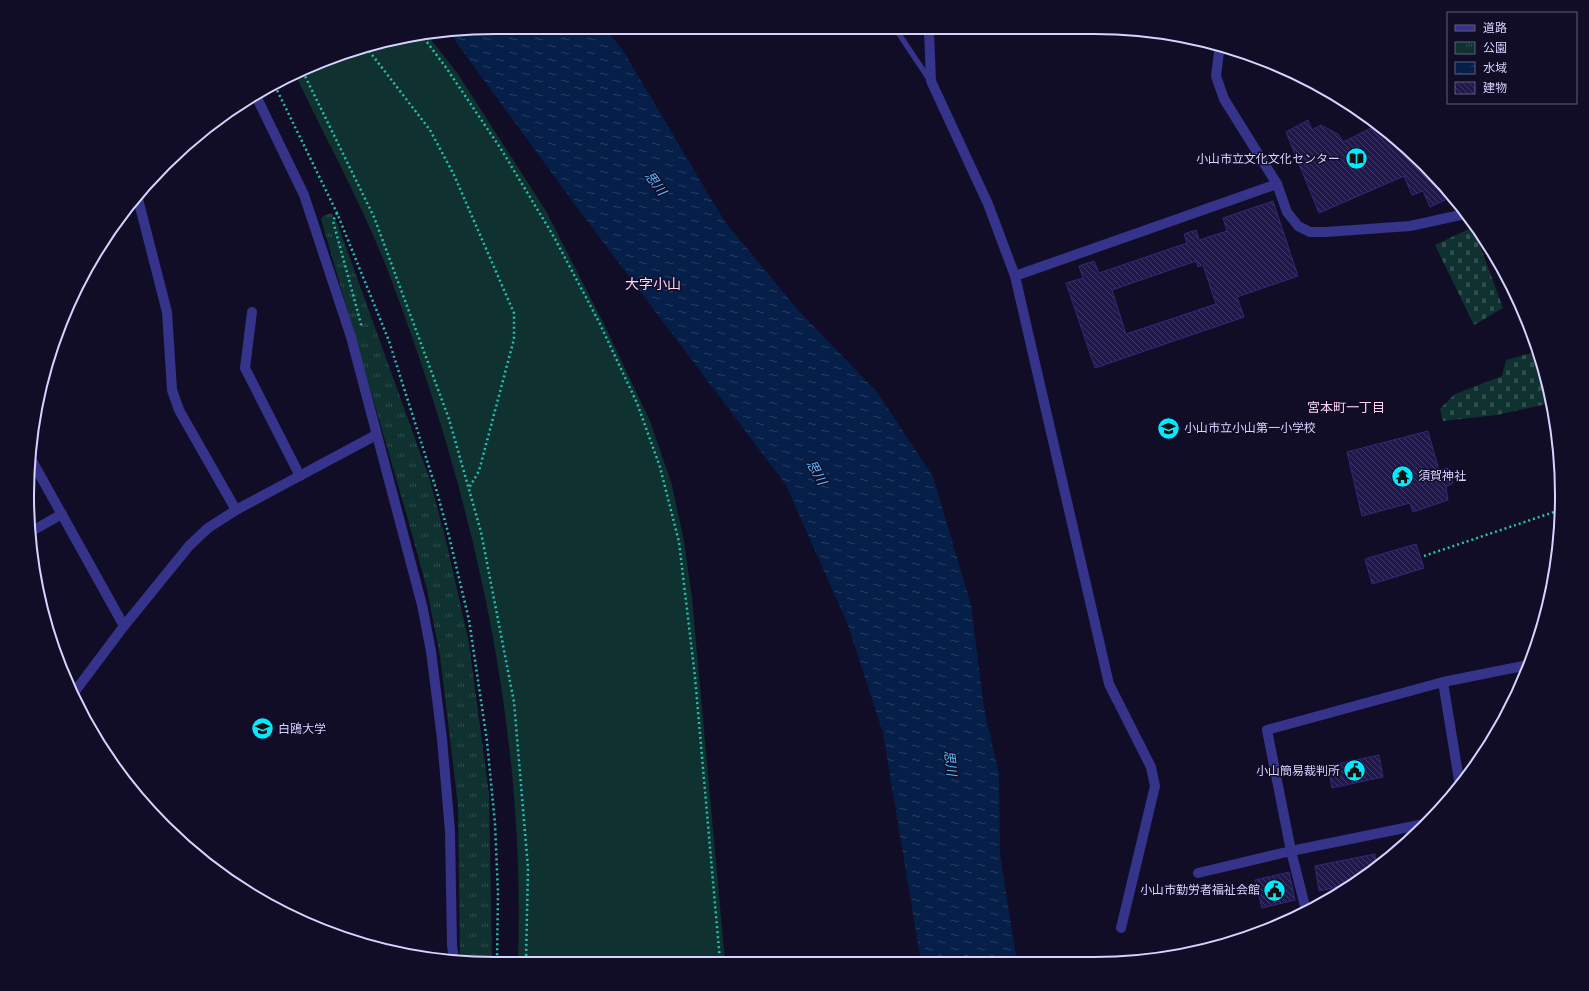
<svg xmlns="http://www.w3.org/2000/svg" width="1589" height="991" font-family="'DM Sans','Noto Sans JP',sans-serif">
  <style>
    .grass { fill: #0f312f }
    .cemetery { fill: url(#cemetery-stones) }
    .park { fill: url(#park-tufts) }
    .water { fill: url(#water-ripples) }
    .building { fill: url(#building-back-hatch); stroke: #352778; fill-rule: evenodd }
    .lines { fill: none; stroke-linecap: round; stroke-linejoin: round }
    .path { stroke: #24c2b5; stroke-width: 2.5; stroke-dasharray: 2 3; stroke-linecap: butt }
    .lane { stroke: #35338a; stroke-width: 5.5 }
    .street { stroke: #35338a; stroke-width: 10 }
    .labels { text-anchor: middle; stroke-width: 3; stroke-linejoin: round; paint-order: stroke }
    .poi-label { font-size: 12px; fill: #d7d3ff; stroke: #110d27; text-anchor: end }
    .water-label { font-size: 13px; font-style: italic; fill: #61baff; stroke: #110d27 }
    .neighbourhood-label { font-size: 13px; fill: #ffd5f1; stroke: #110d27 }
    .quarter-label { font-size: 14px; fill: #ffd5f1; stroke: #110d27 }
    .rim { fill: none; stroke: #d7d3ff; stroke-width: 2 }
  </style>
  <defs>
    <pattern id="cemetery-stones" width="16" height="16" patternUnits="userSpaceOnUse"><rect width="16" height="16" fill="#0f312f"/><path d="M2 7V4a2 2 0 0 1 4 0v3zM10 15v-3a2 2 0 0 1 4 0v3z" fill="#314e4e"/></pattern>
    <pattern id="park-tufts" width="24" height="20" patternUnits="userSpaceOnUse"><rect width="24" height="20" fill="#0f312f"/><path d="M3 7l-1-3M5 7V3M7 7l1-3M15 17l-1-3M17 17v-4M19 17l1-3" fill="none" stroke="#314e4e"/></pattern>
    <pattern id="water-ripples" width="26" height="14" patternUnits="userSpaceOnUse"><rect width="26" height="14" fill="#051f48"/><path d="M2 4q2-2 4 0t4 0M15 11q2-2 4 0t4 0" fill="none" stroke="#293f63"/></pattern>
    <pattern id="building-back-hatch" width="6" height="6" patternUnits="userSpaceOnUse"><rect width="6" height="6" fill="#20174a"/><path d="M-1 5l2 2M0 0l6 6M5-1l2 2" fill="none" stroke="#403865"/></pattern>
  </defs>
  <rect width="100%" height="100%" fill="#110d27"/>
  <!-- grass -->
  <path class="grass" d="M426,33L458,74L546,211L604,324L650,421L672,485L684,541L692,598L725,961L518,960C526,728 474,499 392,282C366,211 328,144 296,76L345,52Z"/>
  <!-- cemetery -->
  <g class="cemetery">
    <path d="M1473,227L1503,308L1474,325L1435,245Z"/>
    <path d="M1538,351L1551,403L1497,415L1443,421L1440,409L1455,394L1502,376L1506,360Z"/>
  </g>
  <!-- park -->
  <path class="park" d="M332,213L338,225L430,480L447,545L469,643L489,794L492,958L460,957L458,805L440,656L427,589L407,516L321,219L323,216Z"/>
  <!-- water -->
  <path class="water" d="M448,31H607L622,49L725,222L797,309L877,392L933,477L971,605L984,708L999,775L1000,854L1017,963L921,962L883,733L848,625L786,485L573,202Z"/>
  <!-- building -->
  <g class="building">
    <path d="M1308,120L1312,130L1321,125L1338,134L1343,142L1379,124L1444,185L1438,188L1445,200L1430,207L1423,191L1412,195L1404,176L1319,213L1286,132Z"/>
    <path d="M1273,201L1298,276L1237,297L1244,317L1095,368L1066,283L1083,278L1079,266L1094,261L1099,273L1187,243L1184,234L1196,230L1199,240L1227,231L1223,218ZM1196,261L1198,267L1203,265L1216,304L1126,334L1112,290Z"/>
    <path d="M1428,431L1439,470L1448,468L1453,483L1446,487L1448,500L1413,512L1410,503L1362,516L1347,452Z"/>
    <path d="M1416,544L1424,568L1372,584L1365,559Z"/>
    <path d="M1379,755L1383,777L1332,788L1328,766Z"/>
    <path d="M1375,854L1377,866L1351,884L1319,891L1315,866Z"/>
    <path d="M1289,872L1295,900L1262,908L1255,880Z"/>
  </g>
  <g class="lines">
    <!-- path -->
    <g class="path">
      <path d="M421,34L447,69L501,149L554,237L599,322L637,403L660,467L679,542L695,677L720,961"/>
      <path d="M366,47L430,130L454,175L514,313V339L479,471L469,488"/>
      <path d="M303,72L374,217L449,419L481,532L514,702L528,868L526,960"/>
      <path d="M275,86L337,213L389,341L437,492L449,536L469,620L487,741L495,824L498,893L497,960"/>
      <path d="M337,213L333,221L361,324L360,327"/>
      <path d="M1424,556L1560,510"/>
    </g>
    <!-- lane -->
    <path class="lane" d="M897,31L929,79"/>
    <!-- street -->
    <g class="street">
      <path d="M929,31L931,81L988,204L1015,276L1109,684L1151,767L1155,786L1121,928"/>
      <path d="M1221,49L1219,52L1216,76L1224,99L1277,184L1287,212L1298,226L1310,232H1326L1410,226L1465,214"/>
      <path d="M256,96L304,195L351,337L422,605L431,651L442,739L450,831L452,945L454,960"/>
      <path d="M137,195L167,312L172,390L179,410L236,510"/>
      <path d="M139,196L146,185"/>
      <path d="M1015,276L1277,184"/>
      <path d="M252,312L245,368L300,476"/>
      <path d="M31,459L124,626"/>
      <path d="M32,531L62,514"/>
      <path d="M1443,682L1460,786"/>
      <path d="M73,694L124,626L189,546L208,528L236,510L376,435"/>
      <path d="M1198,873L1291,851L1424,824"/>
      <path d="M1306,910L1291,851L1267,730L1443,682L1528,665"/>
    </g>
  </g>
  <!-- icons -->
  <defs>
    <symbol id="library-disc" viewBox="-11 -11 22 22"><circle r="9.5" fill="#00ebfe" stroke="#110d27"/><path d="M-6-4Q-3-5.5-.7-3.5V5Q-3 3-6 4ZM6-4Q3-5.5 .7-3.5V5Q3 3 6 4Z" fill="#111"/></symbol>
    <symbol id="school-disc" viewBox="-11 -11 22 22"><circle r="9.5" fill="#00ebfe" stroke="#110d27"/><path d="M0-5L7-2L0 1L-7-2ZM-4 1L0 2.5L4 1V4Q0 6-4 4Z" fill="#111"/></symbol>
    <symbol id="temple-disc" viewBox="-11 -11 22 22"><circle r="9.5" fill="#00ebfe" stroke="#110d27"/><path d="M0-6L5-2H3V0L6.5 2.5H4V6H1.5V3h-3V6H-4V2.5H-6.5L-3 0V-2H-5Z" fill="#111"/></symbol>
    <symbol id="university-disc" viewBox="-11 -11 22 22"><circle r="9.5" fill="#00ebfe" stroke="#110d27"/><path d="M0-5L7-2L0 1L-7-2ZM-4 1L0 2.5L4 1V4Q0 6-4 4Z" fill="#111"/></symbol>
    <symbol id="civic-disc" viewBox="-11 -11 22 22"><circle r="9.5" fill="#00ebfe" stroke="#110d27"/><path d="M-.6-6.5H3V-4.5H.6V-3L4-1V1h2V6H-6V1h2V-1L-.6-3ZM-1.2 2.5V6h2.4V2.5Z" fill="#111"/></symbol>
  </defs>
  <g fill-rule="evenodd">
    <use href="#library-disc" x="1344" y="146" width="25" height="25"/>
    <use href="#school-disc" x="1156" y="416" width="25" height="25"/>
    <use href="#temple-disc" x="1390" y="464" width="25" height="25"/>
    <use href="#university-disc" x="250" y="716" width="25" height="25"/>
    <use href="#civic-disc" x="1342" y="758" width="25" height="25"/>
    <use href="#civic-disc" x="1262" y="878" width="25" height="25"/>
  </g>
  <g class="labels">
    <!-- poi labels -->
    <g class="poi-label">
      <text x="1340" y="163">小山市立文化文化センター</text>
      <text x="1184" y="432" text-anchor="start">小山市立小山第一小学校</text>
      <text x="1418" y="480" text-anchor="start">須賀神社</text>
      <text x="278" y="733" text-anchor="start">白鴎大学</text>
      <text x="1340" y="775">小山簡易裁判所</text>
      <text x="1260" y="894">小山市勤労者福祉会館</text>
    </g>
    <!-- water labels -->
    <g class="water-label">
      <text transform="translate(656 183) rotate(53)" y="5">思川</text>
      <text transform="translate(817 472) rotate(61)" y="5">思川</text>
      <text transform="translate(951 763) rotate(83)" y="5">思川</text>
    </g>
    <!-- neighbourhood labels -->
    <g class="neighbourhood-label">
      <text x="1346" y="412">宮本町一丁目</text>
    </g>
    <!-- quarter labels -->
    <g class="quarter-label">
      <text x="653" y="289">大字小山</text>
    </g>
  </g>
  <!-- crop -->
  <path d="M0 0H1589V991H0ZM495 34H1094A461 461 0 0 1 1555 495V496A461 461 0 0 1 1094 957H495A461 461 0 0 1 34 496V495A461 461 0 0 1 495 34Z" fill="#110d27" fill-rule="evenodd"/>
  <path class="rim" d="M495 34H1094A461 461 0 0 1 1555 495V496A461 461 0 0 1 1094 957H495A461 461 0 0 1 34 496V495A461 461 0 0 1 495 34Z"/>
  <!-- legend -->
  <rect x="1447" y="12" width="130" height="92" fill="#110d27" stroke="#605c7d"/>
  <rect x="1455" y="25" width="20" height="6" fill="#35338a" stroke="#605c7d"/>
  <text x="1483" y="32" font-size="12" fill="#d7d3ff">道路</text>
  <rect x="1455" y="42" width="20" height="12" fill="url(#park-tufts)" stroke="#605c7d"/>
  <text x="1483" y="52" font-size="12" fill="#d7d3ff">公園</text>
  <rect x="1455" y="62" width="20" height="12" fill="url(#water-ripples)" stroke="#605c7d"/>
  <text x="1483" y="72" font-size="12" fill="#d7d3ff">水域</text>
  <rect x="1455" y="82" width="20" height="12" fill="url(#building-back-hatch)" stroke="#605c7d"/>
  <text x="1483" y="92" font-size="12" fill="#d7d3ff">建物</text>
</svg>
